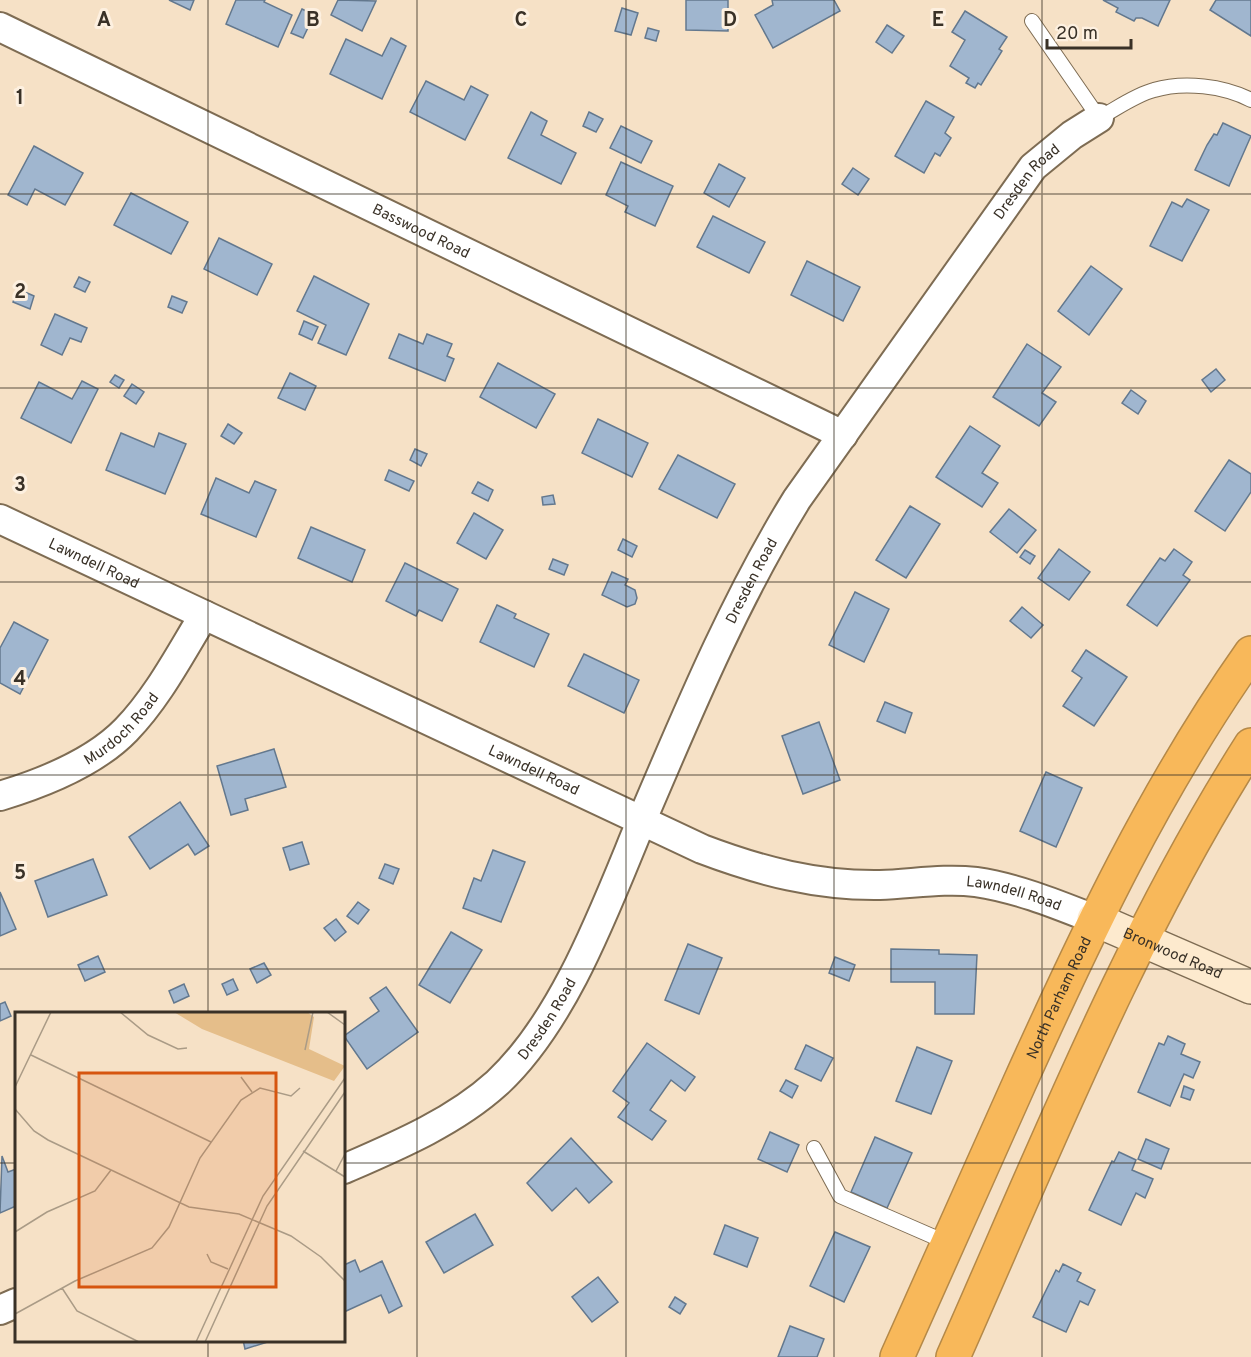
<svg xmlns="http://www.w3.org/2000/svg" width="1251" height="1357" font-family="Overpass,sans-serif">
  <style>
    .building { fill: #a0b6cf; stroke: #63788e; stroke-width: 1.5 }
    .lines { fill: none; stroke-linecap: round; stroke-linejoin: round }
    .lane-casing { stroke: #7e6c53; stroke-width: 16 }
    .street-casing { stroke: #7e6c53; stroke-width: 32 }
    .secondary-casing { stroke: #7e6c53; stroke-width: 36 }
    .highway-casing { stroke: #b58948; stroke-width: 36 }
    .lane { stroke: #fff; stroke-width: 14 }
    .street { stroke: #fff; stroke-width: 28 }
    .secondary { stroke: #fdeace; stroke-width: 33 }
    .highway { stroke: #f8b85a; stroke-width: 33 }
    .grid { fill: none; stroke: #393127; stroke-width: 1.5; stroke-opacity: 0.55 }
    .labels { text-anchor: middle; stroke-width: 6; stroke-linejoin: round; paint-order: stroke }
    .street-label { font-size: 15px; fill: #393127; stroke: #fdf0e0 }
    .inset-road { fill: none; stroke: #aa9b86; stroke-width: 1.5 }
    .view { fill: #d6550f; fill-opacity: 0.15; stroke: #d6550f; stroke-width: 3 }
    .inset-edge { fill: none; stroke: #393127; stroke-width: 3 }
    .grid-label { font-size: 20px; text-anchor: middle; font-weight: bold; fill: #393127; stroke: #fdf0e0; stroke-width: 6; stroke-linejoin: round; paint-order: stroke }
  </style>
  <rect width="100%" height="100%" fill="#f6e1c6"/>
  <!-- building -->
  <g class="building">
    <path d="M169,0H194L190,10Z"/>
    <path d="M236,0H265L264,2L292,15L278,47L226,24Z"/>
    <path d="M338,0L376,1L362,31L331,15Z"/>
    <path d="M686,0H728V31L686,30Z"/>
    <path d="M834,0L840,11L773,48L755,15L773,5L772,0Z"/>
    <path d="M1103,0H1170L1158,26L1142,18H1136L1134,21L1116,12L1118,8Z"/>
    <path d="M1216,0H1251V36L1210,10Z"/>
    <path d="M622,8L638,13L631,35L615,31Z"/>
    <path d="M302,9L314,15L303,38L291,33Z"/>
    <path d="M965,11L1007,37L999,49L1002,51L981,85L978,83L975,88L966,83L969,78L950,66L965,40L952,32Z"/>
    <path d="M887,25L904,36L892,53L876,42Z"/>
    <path d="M648,28L659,31L656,41L645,38Z"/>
    <path d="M391,38L406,46L382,99L330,74L346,39L382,56Z"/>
    <path d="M426,81L464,100L471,86L488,95L465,140L410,112Z"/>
    <path d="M926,101L954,117L945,133L951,138L940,156L935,153L924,173L895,156Z"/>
    <path d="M531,112L547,121L541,135L576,153L561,184L508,158Z"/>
    <path d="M589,112L603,119L596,132L583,126Z"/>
    <path d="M1223,123L1251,136L1229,186L1195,170L1207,145L1214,134L1217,135Z"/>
    <path d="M621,126L652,141L641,163L610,148Z"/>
    <path d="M34,146L83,173L65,205L35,189L27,205L8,195Z"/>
    <path d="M621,162L673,186L655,226L625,212L628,206L606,195Z"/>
    <path d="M719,164L745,178L729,207L704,193Z"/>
    <path d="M853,168L869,179L858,195L842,184Z"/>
    <path d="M131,193L188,222L171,254L114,225Z"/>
    <path d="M1187,199L1209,210L1182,261L1150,246L1172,202L1182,207Z"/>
    <path d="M713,216L765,242L749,273L697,247Z"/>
    <path d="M219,238L272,264L257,295L204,269Z"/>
    <path d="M807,261L860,287L843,321L791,295Z"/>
    <path d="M1091,266L1122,289L1089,335L1058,311Z"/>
    <path d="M314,276L369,304L346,355L318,343L326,325L297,311Z"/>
    <path d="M79,277L90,282L85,292L74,287Z"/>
    <path d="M18,289L34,296L30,309L13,302Z"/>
    <path d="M172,296L187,302L182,313L168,307Z"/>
    <path d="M55,314L87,328L81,342L70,338L62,355L41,345Z"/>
    <path d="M304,321L318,327L312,340L299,334Z"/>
    <path d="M399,334L423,344L427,334L452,344L447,356L454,359L445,381L389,358Z"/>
    <path d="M1027,344L1061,367L1042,393L1056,402L1039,426L993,397Z"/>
    <path d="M498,363L555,394L536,428L480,397Z"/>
    <path d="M1216,369L1225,380L1211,392L1202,380Z"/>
    <path d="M290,373L316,386L305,410L278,398Z"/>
    <path d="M115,375L124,380L119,388L110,382Z"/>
    <path d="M82,381L98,389L71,443L21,418L39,382L72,399Z"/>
    <path d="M132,384L144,392L136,404L124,396Z"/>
    <path d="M1131,390L1146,401L1138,414L1122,403Z"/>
    <path d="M598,419L648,443L632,477L582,453Z"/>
    <path d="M228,424L242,433L234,444L221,436Z"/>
    <path d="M970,426L1000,446L982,473L998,483L982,507L936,477Z"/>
    <path d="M121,433L154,447L159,433L186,444L165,494L106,470Z"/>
    <path d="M415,449L427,454L421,466L410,460Z"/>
    <path d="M678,455L735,484L717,518L659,489Z"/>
    <path d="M1229,460L1251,474V492L1225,531L1195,511Z"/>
    <path d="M389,470L414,481L409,491L385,480Z"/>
    <path d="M216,478L249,493L255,481L276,490L256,537L201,514Z"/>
    <path d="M478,482L493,490L488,501L472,493Z"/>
    <path d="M553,495L555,504L543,505L542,497Z"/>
    <path d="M910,506L940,524L906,578L876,560Z"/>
    <path d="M1009,509L1036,530L1017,553L990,532Z"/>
    <path d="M474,513L503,530L486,559L457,543Z"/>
    <path d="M311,527L365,550L352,582L298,558Z"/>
    <path d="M623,539L637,546L632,557L618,550Z"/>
    <path d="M1059,549L1090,572L1069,600L1038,578Z"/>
    <path d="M1174,549L1192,562L1183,575L1190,580L1157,626L1127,605L1160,558L1165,561Z"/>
    <path d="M1025,550L1035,556L1030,564L1020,557Z"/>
    <path d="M553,559L568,565L564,575L549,569Z"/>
    <path d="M405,563L458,589L442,621L419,610L416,616L386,601Z"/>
    <path d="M612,572L628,579L625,585L635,590L637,598L635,604L627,607L602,595Z"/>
    <path d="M855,592L889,609L864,662L829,645Z"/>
    <path d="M497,605L516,614L514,618L549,634L534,667L480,642Z"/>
    <path d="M1022,607L1043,625L1031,638L1010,621Z"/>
    <path d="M14,622L48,640L20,694L0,683V648Z"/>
    <path d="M1086,650L1127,677L1094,726L1063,706L1082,678L1072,671Z"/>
    <path d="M584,654L639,680L624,713L568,686Z"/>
    <path d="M885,702L912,713L905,733L877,721Z"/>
    <path d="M819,722L840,780L803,794L782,736Z"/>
    <path d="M274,749L286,787L245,799L248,810L231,815L217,766Z"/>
    <path d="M1046,772L1082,788L1056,847L1020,831Z"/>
    <path d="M180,802L209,846L195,855L188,844L150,869L129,837Z"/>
    <path d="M302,842L309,864L290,870L283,848Z"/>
    <path d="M493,850L525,862L501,922L463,908L474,878L481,881Z"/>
    <path d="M93,859L107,895L48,917L35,881Z"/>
    <path d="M385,864L399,869L393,884L379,878Z"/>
    <path d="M0,892L16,929L0,936Z"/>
    <path d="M358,902L369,910L358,924L347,916Z"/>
    <path d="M336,919L346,932L335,941L324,928Z"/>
    <path d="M451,932L482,950L450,1003L419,985Z"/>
    <path d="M688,944L722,958L699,1014L665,1000Z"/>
    <path d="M891,949L939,950V954L977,955L974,1014H935V982H891Z"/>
    <path d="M98,956L105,972L85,981L78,965Z"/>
    <path d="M835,957L855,965L849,981L829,973Z"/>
    <path d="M264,963L271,975L257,983L250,969Z"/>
    <path d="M233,979L238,990L227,995L222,984Z"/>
    <path d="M184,984L189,996L174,1003L169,991Z"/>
    <path d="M386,987L418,1032L367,1069L344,1036L379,1011L370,998Z"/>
    <path d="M5,1002L11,1016L0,1021V1004Z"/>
    <path d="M1168,1036L1185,1044L1181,1054L1200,1062L1193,1078L1184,1074L1170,1106L1138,1092L1159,1043L1164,1045Z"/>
    <path d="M647,1043L695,1077L685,1091L671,1080L650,1110L666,1121L652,1140L618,1117L629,1103L613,1091Z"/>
    <path d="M806,1045L833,1058L821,1081L795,1069Z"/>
    <path d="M917,1047L952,1061L931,1114L896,1101Z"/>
    <path d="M786,1080L798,1086L792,1098L780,1091Z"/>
    <path d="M1184,1086L1194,1090L1190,1100L1181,1097Z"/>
    <path d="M770,1132L799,1145L787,1172L758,1159Z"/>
    <path d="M875,1137L912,1153L887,1208L851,1192Z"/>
    <path d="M571,1138L612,1182L589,1203L576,1188L552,1211L527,1183Z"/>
    <path d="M1146,1139L1169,1149L1161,1169L1138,1159Z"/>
    <path d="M1119,1152L1136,1160L1132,1170L1153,1179L1145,1198L1136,1193L1121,1225L1089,1210L1112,1161L1114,1162Z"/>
    <path d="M2,1156L8,1172L16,1169V1206L0,1213Z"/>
    <path d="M475,1214L493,1245L444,1273L426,1242Z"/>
    <path d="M725,1225L758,1238L747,1267L714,1254Z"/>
    <path d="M835,1232L870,1247L844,1302L810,1286Z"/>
    <path d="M355,1260L360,1272L382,1261L402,1306L389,1313L381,1295L344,1312V1265Z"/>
    <path d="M1063,1264L1081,1273L1077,1281L1095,1290L1088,1305L1080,1301L1066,1332L1033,1317L1056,1270L1059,1272Z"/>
    <path d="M598,1277L618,1302L592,1322L572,1297Z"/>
    <path d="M675,1297L686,1304L680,1314L669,1307Z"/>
    <path d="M790,1326L824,1339L817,1357H778Z"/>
    <path d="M243,1340H274L245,1349Z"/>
  </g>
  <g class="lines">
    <defs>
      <g id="lane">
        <path d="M1032,21L1099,118C1116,109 1135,95 1154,90C1184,81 1224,86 1251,100"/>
        <path d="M814,1148L840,1196L948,1243"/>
      </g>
      <g id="street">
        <path id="s1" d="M0,27L843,435"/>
        <path id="s2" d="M0,519L702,849C760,871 817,886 880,885C912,884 944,878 976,882C1017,888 1056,904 1094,919"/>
        <path id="s3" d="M0,796C43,783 94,763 126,730C158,697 180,654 204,615"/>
        <path id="s4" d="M344,1169C397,1146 454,1122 497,1083C565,1020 606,906 641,822C688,712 734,601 797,499L1033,167L1072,135L1099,118"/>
        <path d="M0,1310L16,1303"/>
      </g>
      <g id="secondary">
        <path id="s5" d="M1094,919L1251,987"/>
      </g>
      <g id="highway">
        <path id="s6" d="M897,1357C938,1266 978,1175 1019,1084C1087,933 1155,789 1251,653"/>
        <path d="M953,1357C1045,1150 1129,936 1251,745"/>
      </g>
    </defs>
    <!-- lane casing -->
    <use href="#lane" class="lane-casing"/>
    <!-- street casing -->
    <use href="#street" class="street-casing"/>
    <!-- secondary casing -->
    <use href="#secondary" class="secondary-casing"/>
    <!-- highway casing -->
    <use href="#highway" class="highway-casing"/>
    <!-- lane -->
    <use href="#lane" class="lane"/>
    <!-- street -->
    <use href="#street" class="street"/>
    <!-- secondary -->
    <use href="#secondary" class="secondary"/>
    <!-- highway -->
    <use href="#highway" class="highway"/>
  </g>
  <!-- grid -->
  <path class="grid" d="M208,0V1014M417,0V1357M626,0V1357M834,0V1357M1042,0V1357M0,194H1251M0,388H1251M0,582H1251M0,775H1251M0,969H1251M0,1163H16M344,1163H1251M208,1340V1357"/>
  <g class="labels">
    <!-- street labels -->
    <g class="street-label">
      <text dy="5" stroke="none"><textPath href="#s4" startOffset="1228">Dresden Road</textPath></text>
      <text dy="5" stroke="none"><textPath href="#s1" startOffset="468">Basswood Road</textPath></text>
      <text dy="5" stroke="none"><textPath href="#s2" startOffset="104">Lawndell Road</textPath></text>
      <text dy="5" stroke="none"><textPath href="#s4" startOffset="742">Dresden Road</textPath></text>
      <text dy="5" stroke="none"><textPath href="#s3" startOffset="141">Murdoch Road</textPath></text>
      <text dy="5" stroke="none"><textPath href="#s2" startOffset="590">Lawndell Road</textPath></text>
      <text dy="5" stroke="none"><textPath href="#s2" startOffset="1094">Lawndell Road</textPath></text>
      <text dy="5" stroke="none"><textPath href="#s5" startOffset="86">Bronwood Road</textPath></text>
      <text dy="5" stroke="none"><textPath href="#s6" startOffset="394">North Parham Road</textPath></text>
      <text dy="5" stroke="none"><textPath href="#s4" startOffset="258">Dresden Road</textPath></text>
    </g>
  </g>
  <!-- overview -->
  <g transform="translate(15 1012)">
    <rect width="330" height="330" fill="#f6e1c6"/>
    <path d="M159,0H292L299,5L294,37L330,54L319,69L187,17Z" fill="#e5be8a"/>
    <path class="inset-road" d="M105,0L133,23L163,37L172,36M312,0L330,13M290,38L298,0M16,43L196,130M226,65L237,80M0,75L36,0M0,97L19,119L33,128L174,195L224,202L276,224L306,245L330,269M288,139L330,165M321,159L330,142M0,220L32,200L80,179L96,158M192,242L196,250L213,257M47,276L62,299L124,330M0,302L60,269L137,236L154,215L185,146L226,88L245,76L276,84L285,76M181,330L248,184L330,66M190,330L252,194L330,80"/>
    <path class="view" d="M64,61H261V275H64Z"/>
    <rect width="330" height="330" class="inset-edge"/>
  </g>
  <g class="grid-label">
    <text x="104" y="26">A</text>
    <text x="313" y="26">B</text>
    <text x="521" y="26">C</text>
    <text x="730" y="26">D</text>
    <text x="938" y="26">E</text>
    <text x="20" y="104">1</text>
    <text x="20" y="298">2</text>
    <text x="20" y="491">3</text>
    <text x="20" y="685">4</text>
    <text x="20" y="879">5</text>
  </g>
  <!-- scale -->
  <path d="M1047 39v9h84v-9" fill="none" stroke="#393127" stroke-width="3"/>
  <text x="1056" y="39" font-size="18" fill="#393127" stroke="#fdf0e0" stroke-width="4.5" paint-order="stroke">20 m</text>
</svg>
